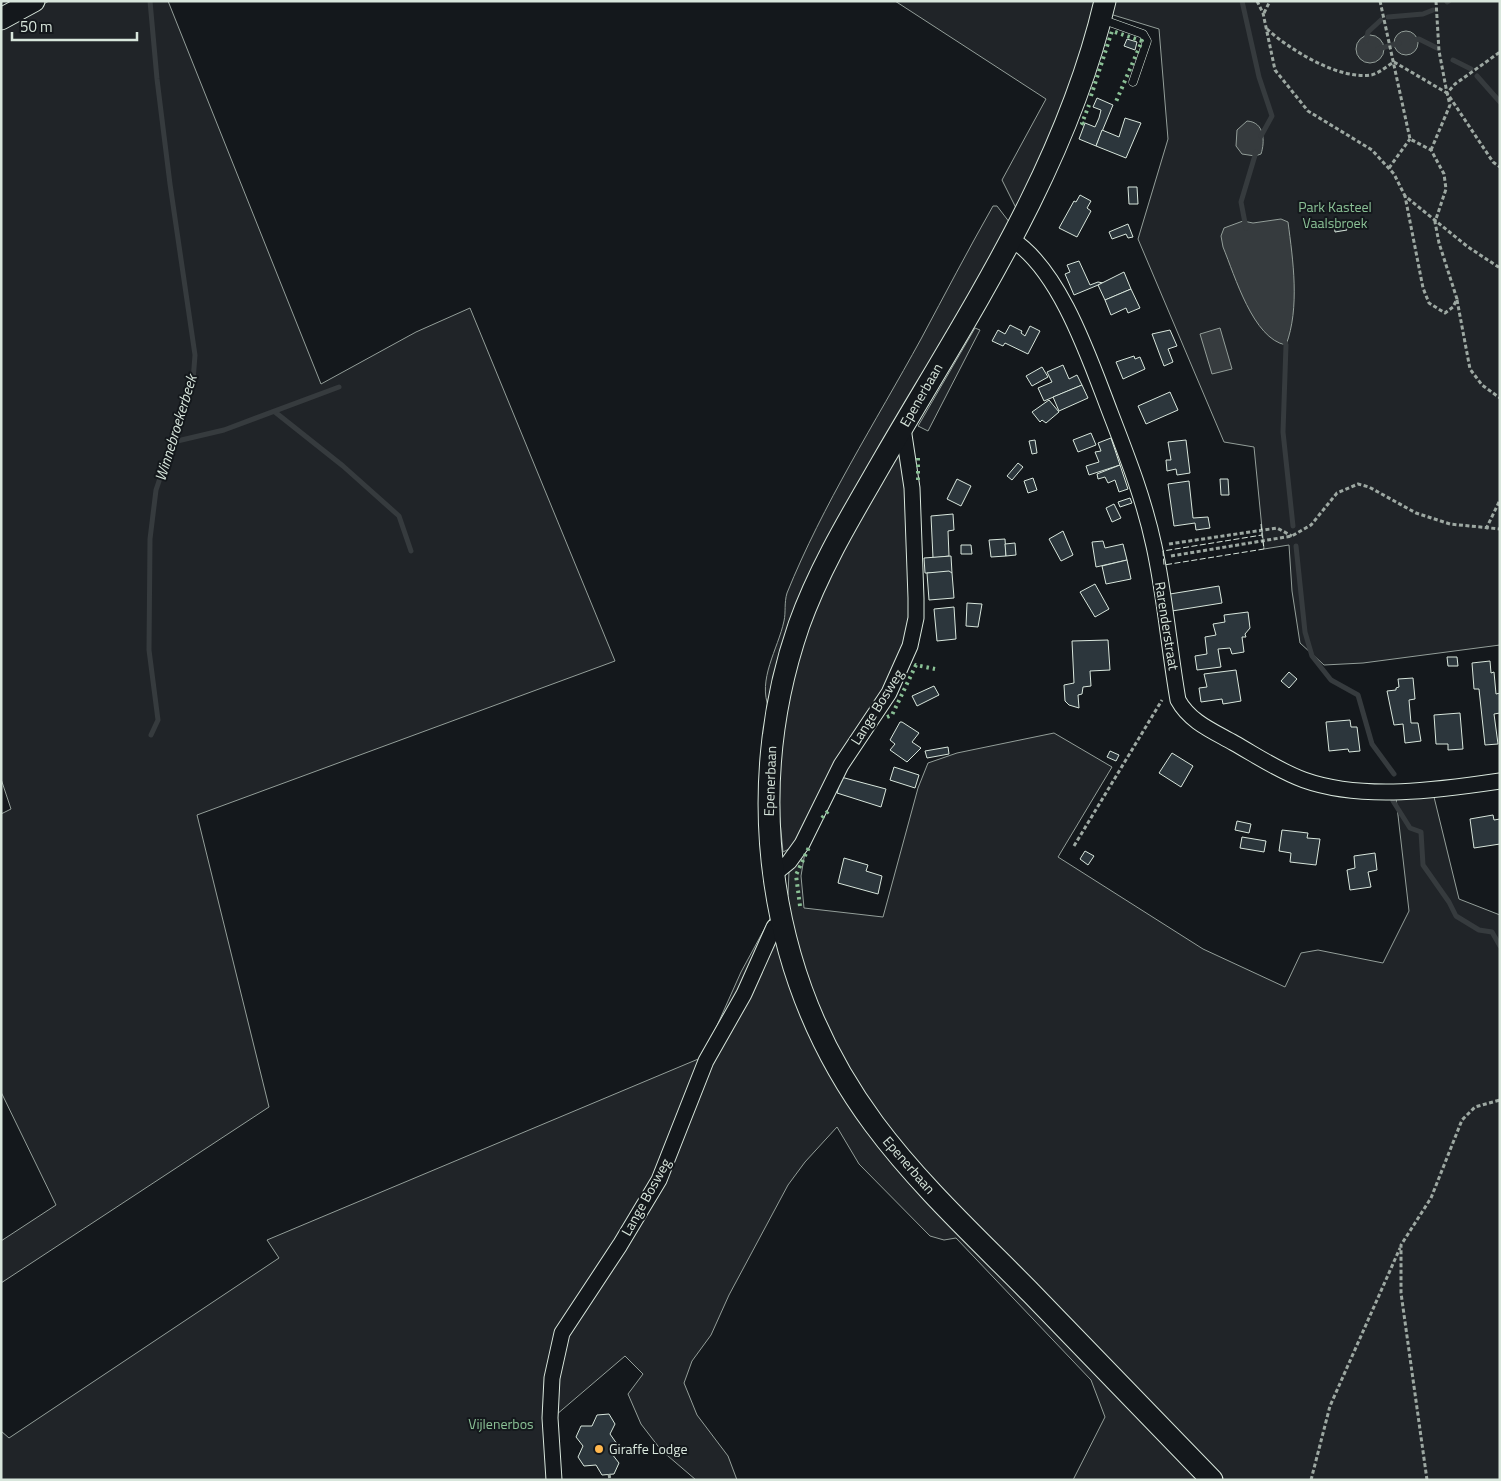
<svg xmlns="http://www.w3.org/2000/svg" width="1501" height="1481" font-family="'Titillium Web',sans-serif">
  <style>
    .green { fill: #202428; stroke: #939e99 }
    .water { fill: #363b3e; stroke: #939e99 }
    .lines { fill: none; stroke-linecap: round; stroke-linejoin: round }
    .stream { stroke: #363b3e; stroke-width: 5 }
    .building { fill: #2c363c; stroke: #d8e6dc }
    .lane-casing { stroke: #d8e6dc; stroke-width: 9 }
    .street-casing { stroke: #d8e6dc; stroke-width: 17 }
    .secondary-casing { stroke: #d8e6dc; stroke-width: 23 }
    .path { stroke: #9da8a2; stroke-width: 3; stroke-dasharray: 4 2.5; stroke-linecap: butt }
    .lane { stroke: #14181c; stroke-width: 8 }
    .street { stroke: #14181c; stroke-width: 15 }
    .secondary { stroke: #14181c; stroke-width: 21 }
    .hedge { stroke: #8ac095; stroke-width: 4; stroke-dasharray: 2.5 4; stroke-linecap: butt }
    .fence { stroke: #d8e6dc; stroke-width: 1; stroke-dasharray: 6 2.5; stroke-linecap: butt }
    .poi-dot { fill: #ffb74d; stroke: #14181c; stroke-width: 2 }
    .labels { text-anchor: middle; stroke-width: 4; stroke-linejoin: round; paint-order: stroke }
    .park-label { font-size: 14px; fill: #8ac095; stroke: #14181c }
    .street-label { font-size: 14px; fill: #d8e6dc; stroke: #14181c }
    .poi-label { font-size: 14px; fill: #d8e6dc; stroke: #14181c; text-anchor: start }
    .water-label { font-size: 15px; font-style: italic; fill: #d8e6dc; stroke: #14181c }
  </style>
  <rect width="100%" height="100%" fill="#14181c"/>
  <!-- green -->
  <g class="green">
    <path d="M49,1H168L321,384L416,332L470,308L615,661L197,815L269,1107L1,1283V1241L56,1205L1,1092V814L11,809L1,779V28Z"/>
    <path d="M895,1H1099L1087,46L1018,212L1002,180L1046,99Z"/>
    <path d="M1113,1H1500V645L1363,663L1324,665L1300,643L1292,591L1289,545L1264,549L1254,447L1224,442L1138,239L1168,139L1159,29L1110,14Z"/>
    <path d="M993,206H997L1010,223L901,440L909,518V629L900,661L793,847L783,852L769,708C757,680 778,649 784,621C786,612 784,603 787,593C823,504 875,423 921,339C945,294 968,250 993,206Z"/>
    <path d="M975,328L980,330L928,431L918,426Z"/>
    <path d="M1054,733L1112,767L1058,857L1203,949L1285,987L1301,953L1318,950L1383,963L1409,911L1396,798L1434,797L1459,899L1500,915V1480H1073L1105,1417L1091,1380L956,1238L944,1240L930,1236L859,1164L837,1127L805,1162L788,1185L729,1295L711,1335L692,1361L684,1383L697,1415L728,1456L737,1480H696L661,1450L641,1424L628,1394L643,1374L625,1356L556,1415L557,1480H1V1431L9,1438L279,1258L267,1240L703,1057L741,972L772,915L788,895L789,871L806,846L801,876L804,908L883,917L918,788L928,763L957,753Z"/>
  </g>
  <!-- water -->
  <g class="water">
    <circle cx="1406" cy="43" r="12"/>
    <circle cx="1370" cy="49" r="14"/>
    <path d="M1247,121C1265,122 1265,142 1261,154L1255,156L1242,154L1236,146L1237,130Z"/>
    <path d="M1281,219L1288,222C1293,260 1300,308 1286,345C1253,339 1235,276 1223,247L1221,236L1224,228L1243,221L1253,223Z"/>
    <path d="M1220,328L1232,369L1212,374L1200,334Z"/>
  </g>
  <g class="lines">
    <!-- stream -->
    <g class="stream">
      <path d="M150,1L157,79L170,184L195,355L193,381L156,490L150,539L149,650L158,720L151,735"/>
      <path d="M1242,1L1259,77L1272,116L1261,136"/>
      <path d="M1447,2L1449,1"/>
      <path d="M1388,17L1423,14L1433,10"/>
      <path d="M1366,41L1368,32L1381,20"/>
      <path d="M1412,41L1419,39L1437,48"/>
      <path d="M1378,49L1399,43"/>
      <path d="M1453,60L1471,69"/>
      <path d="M1477,76L1500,102"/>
      <path d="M1246,228L1241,202L1256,152"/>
      <path d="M1284,340L1286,345L1283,432L1293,526"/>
      <path d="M275,412L343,466L399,516L411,551"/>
      <path d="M173,442L224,430L339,387"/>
      <path d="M1296,546L1305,632L1312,656L1331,680L1358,695L1372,744L1394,774"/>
      <path d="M1393,801L1410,828L1421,832L1423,865L1449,902L1456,916L1479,930L1492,932L1500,946"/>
    </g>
  </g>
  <!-- building -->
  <g class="building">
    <path d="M1127,39L1137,42L1135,50L1124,46Z"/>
    <path d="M1097,98L1113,105L1096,146L1079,139L1085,123L1095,127L1099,118L1101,110L1093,107Z"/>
    <path d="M1125,118L1141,123L1126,158L1096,146L1102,130L1119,137Z"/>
    <path d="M1128,187H1137L1138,204H1129Z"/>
    <path d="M1080,195L1091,201L1087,208L1091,211L1077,237L1059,228L1074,201L1076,202Z"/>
    <path d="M1345,222L1347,230L1335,232L1334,224Z"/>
    <path d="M1128,224L1133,237L1128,238L1126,234L1112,239L1109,232Z"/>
    <path d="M1079,261L1090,285L1098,282L1103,283L1074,295L1065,274L1070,272L1067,265Z"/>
    <path d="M1124,272L1131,289L1105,300L1098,285Z"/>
    <path d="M1131,289L1140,308L1128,313L1126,308L1111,315L1105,300Z"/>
    <path d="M1010,325L1022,331L1021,333L1025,336L1030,326L1040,331L1028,354L1005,343L1003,346L992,341L998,330L1005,334Z"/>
    <path d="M1170,330L1177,346L1168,349L1173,362L1164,366L1152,334Z"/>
    <path d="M1134,356L1135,359L1140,357L1145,369L1123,379L1116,362Z"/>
    <path d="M1063,365L1069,379L1077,375L1082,385L1044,401L1038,388L1052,382L1047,372Z"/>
    <path d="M1042,367L1048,377L1032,386L1026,376Z"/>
    <path d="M1082,385L1088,398L1059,411L1053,397Z"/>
    <path d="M1170,392L1178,410L1146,424L1138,406Z"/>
    <path d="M1049,400L1059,412L1046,423L1042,420L1040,422L1032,412Z"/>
    <path d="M1091,433L1096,445L1078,452L1073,440Z"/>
    <path d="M1111,438L1120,465L1089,475L1086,466L1099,462L1095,452L1101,451L1098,443Z"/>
    <path d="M1035,440L1037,453L1032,454L1029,441Z"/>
    <path d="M1186,440L1190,473L1177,475L1176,469L1167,471L1166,460H1171L1168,442Z"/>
    <path d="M1018,463L1023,467L1012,480L1007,476Z"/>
    <path d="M1120,465L1128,489L1119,492L1115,480L1108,483L1105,477L1098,479L1097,474Z"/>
    <path d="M1033,478L1037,490L1028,493L1024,481Z"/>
    <path d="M957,479L971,486L961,506L947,499Z"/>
    <path d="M1220,479H1228L1229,495H1221Z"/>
    <path d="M1189,481L1193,518L1208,517L1210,528L1196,530L1195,523L1174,526L1168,484Z"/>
    <path d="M1130,498L1132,503L1120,507L1118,502Z"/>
    <path d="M1114,504L1121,518L1112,522L1106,508Z"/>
    <path d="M953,514L954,530L948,531L949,556L933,558L931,516Z"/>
    <path d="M1063,531L1073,555L1061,561L1049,539Z"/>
    <path d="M1005,539L1006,556L991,557L989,540Z"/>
    <path d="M1103,541L1105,548L1123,544L1127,560L1096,567L1092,542Z"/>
    <path d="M1015,543L1016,555L1006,556L1005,544Z"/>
    <path d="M961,545H971L972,554H961Z"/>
    <path d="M951,556L952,573H925L924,558Z"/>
    <path d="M1127,560L1131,579L1106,584L1102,566Z"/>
    <path d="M949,571L952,573L954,598L929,600L927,573Z"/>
    <path d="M1095,584L1109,609L1095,617L1080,592Z"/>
    <path d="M1219,586L1222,603L1172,611L1170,594Z"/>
    <path d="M967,603L982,604L978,627L966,626Z"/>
    <path d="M954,607L956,639L937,641L934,609Z"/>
    <path d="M1248,612L1250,628L1245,634L1246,637H1242L1244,652L1232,654L1230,648L1218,649L1221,667L1197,670L1195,656L1207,654L1205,637L1216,635L1213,624L1225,622L1224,615Z"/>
    <path d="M1108,640L1110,670L1090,671L1091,686L1083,687L1082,694L1078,695L1079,708L1069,705L1065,701L1064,685L1074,683L1072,641Z"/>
    <path d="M1447,657H1457L1458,666H1448Z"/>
    <path d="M1490,661L1491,673L1494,672L1496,694L1500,693V713L1494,714L1498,744L1485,745L1479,689H1474L1472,663Z"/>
    <path d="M1236,670L1241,701L1223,704L1222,699L1201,702L1199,688L1207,687L1204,674Z"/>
    <path d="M1289,672L1297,679L1289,688L1281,681Z"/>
    <path d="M1413,678L1415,699L1409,700L1411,723H1418L1421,741L1405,743L1403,724L1394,725L1387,691L1396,690V688L1399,687L1398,679Z"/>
    <path d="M934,686L939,695L917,706L912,696Z"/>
    <path d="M1460,713L1463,749L1448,750V744H1436L1434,715Z"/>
    <path d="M1350,720L1351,727H1357L1360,751L1349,752L1348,749L1329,751L1326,722Z"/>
    <path d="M900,722H902L919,733L912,742L921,748L907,762L890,750L895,744L890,740Z"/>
    <path d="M948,747L949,754L927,758L925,751Z"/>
    <path d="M1110,751L1119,755L1116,761L1107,757Z"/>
    <path d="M1172,753L1193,766L1181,787L1159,773Z"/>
    <path d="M894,767L919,775L915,788L890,780Z"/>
    <path d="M841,777L886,789L881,807L837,793Z"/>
    <path d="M1493,815L1494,820L1500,819V844L1474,848L1470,819Z"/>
    <path d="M1237,821L1251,824L1249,833L1235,830Z"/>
    <path d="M1282,830L1308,833L1307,838L1320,839L1316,865L1290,862L1291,853L1279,851Z"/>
    <path d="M1242,837L1266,841L1264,852L1240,848Z"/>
    <path d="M1085,851L1094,856L1088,865L1080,859Z"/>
    <path d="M1375,853L1377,870L1368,872L1371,887L1350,890L1347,870L1355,868L1354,856Z"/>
    <path d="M844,858L868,865L866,871L882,876L878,894L838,883Z"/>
    <path d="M609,1414L615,1424L610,1434L617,1444L612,1454L619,1463L614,1474L602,1475L596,1465L584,1466L578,1457L583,1446L576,1437L581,1426H592L597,1415Z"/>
  </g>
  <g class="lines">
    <defs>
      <path id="lane" d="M1101,19L1143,34L1147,41L1133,82"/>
      <g id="street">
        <path d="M1011,239C1060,269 1090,360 1110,412C1127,456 1144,499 1154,546C1165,596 1169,648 1178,700C1190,722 1213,731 1234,743C1257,756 1279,771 1304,780C1363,801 1439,790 1500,781"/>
        <path d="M773,875L789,862L802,844L841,765L889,693L910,646L916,618V598L912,488L903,428"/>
        <path d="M554,1480L550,1418L552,1378L562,1333L620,1245L659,1180L706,1061L744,994L774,927L782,925"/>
      </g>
      <g id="secondary">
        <path d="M1105,1C1066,168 970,311 885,457C854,511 820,566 799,625C741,793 768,981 874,1124C920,1186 978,1239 1032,1294C1092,1356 1152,1418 1212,1480"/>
        <path d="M1,19L34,1"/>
      </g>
    </defs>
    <!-- lane casing -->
    <use href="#lane" class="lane-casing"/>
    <!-- street casing -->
    <use href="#street" class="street-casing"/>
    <!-- secondary casing -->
    <use href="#secondary" class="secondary-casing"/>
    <!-- path -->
    <g class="path">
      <path d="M1257,1L1263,13L1275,70L1308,111L1372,150L1394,174L1405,196L1468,247L1500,268"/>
      <path d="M1380,1L1410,139L1431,150L1444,174L1446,189L1435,222L1439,243L1457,299L1453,307L1445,313L1429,303L1423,288L1405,196"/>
      <path d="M1436,1L1439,51L1447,93L1493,162L1500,167"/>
      <path d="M1264,13L1270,1"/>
      <path d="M1267,29C1290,50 1339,80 1371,75C1378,74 1387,66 1394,62L1447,93"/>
      <path d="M1431,150L1450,105L1447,93L1455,84L1500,52"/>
      <path d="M1389,168L1410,139"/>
      <path d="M1457,300L1470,369L1482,385L1500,398"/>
      <path d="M1486,529L1500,500"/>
      <path d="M1169,544L1277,528L1292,536"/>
      <path d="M1171,556L1292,536L1311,525L1337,493L1358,484L1369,487L1416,513L1450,524L1500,529"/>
      <path d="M1074,846L1162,700"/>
      <path d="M609,1474L610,1480"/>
      <path d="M1311,1480L1330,1406L1400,1248"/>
      <path d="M1427,1480L1401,1293V1245L1431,1198L1462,1120L1475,1107L1500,1100"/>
    </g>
    <!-- lane -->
    <use href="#lane" class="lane"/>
    <!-- street -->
    <use href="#street" class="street"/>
    <!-- secondary -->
    <use href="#secondary" class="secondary"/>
    <!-- hedge -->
    <g class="hedge">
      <path d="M1091,96L1112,31L1142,41L1115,104"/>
      <path d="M1084,124L1082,123L1089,105"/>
      <path d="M918,458V482"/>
      <path d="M887,717L892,715L916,665L935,669"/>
      <path d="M822,818L829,810"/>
      <path d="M800,906L796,875L810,845"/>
    </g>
    <!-- fence -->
    <path class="fence" d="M1261,524L1262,535L1163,551L1164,565L1264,549L1262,535"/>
  </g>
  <!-- markers -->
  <circle class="poi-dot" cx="599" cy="1449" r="5"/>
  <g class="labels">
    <!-- park labels -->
    <g class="park-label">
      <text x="1335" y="212">Park Kasteel<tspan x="1335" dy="16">Vaalsbroek</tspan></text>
      <text x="501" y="1429">Vijlenerbos</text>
    </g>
    <!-- street labels -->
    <g class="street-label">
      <text transform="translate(921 395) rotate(-60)" y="5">Epenerbaan</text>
      <text transform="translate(1167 626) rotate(81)" y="5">Rarenderstraat</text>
      <text transform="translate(877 707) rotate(-58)" y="5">Lange Bosweg</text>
      <text transform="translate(770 781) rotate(-88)" y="5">Epenerbaan</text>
      <text transform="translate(909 1165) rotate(49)" y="5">Epenerbaan</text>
      <text transform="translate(646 1197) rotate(-61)" y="5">Lange Bosweg</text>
    </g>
    <!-- poi labels -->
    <g class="poi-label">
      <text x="609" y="1454">Giraffe Lodge</text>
    </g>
    <!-- water labels -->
    <g class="water-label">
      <text transform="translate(176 428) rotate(-73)" y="5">Winnebroekerbeek</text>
    </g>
  </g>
  <!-- border -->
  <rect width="1501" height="1481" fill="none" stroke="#d8e6dc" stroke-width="5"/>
  <!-- scale -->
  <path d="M12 32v8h125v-8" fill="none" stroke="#d8e6dc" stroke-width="2.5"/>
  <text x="20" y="32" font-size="15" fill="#d8e6dc" stroke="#14181c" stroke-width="4" paint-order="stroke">50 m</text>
</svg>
